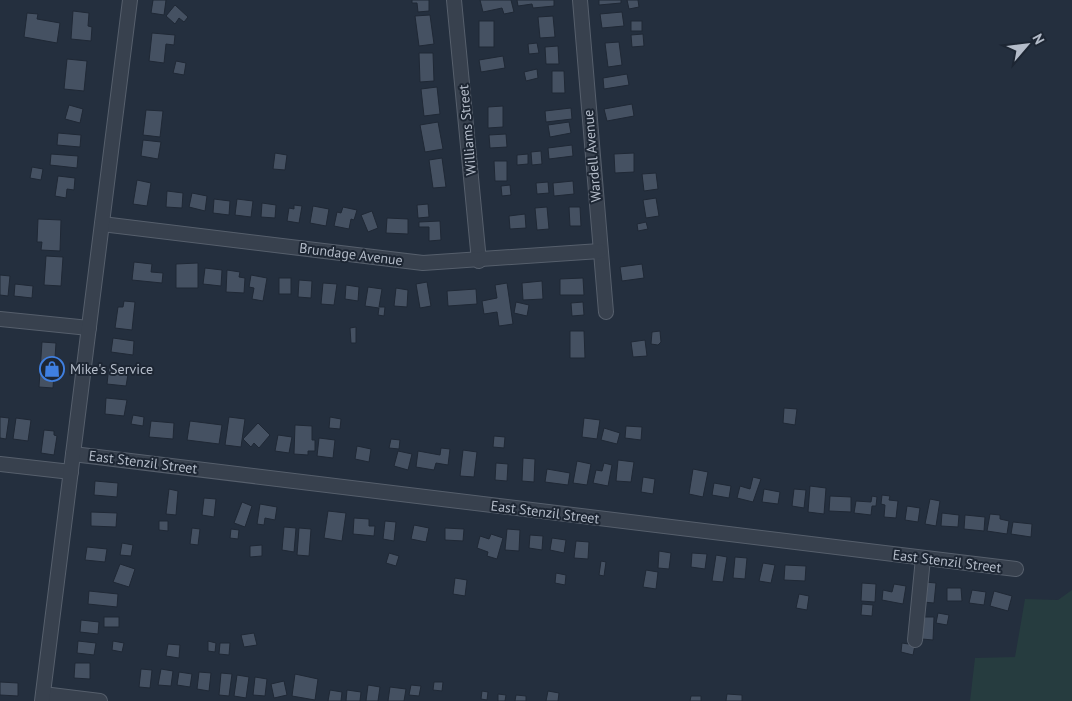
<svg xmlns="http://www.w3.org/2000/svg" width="1072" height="701" font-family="'PT Sans',sans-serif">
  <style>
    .green { fill: #263c3f }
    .building { fill: #455162; stroke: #1f2835 }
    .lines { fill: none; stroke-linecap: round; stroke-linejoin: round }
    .minor-casing { stroke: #565f6c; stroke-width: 16 }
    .minor { stroke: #38414e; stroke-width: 14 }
    .labels { text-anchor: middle; stroke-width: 4; stroke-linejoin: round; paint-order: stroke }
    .street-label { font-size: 14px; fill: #b4bcc9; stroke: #1d2633 }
    .poi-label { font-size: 14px; fill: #b4bcc9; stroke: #1d2633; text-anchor: start }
  </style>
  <rect width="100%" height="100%" fill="#242f3e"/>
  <!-- green -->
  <path class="green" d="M1072,590V701H970L975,658L1015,657L1025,599L1058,600Z"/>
  <!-- building -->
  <g class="building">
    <path d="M153,0H166L164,15L151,13Z"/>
    <path d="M412,0H429V11L418,12L417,3H412Z"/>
    <path d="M480,0H511L514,12L504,14L502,8L483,12Z"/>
    <path d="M517,0H554V6L533,8L532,4L518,6Z"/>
    <path d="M599,0H621V3L599,5Z"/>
    <path d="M627,0H638L639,7L629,9Z"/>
    <path d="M175,5L188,17L184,22L179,18L175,24L166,16Z"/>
    <path d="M73,11L89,13L88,26L92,27L91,41L71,39Z"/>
    <path d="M622,12L624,26L602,28L600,14Z"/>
    <path d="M27,13L38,14L37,19L60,23L57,43L24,37Z"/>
    <path d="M430,15L434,44L419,46L415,16Z"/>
    <path d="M553,16L555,37L540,38L538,17Z"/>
    <rect x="479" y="21" width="15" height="26"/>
    <rect x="631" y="21" width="11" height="10"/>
    <path d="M152,33L175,35L174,45L166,44L164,63L149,61Z"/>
    <path d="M643,34L644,46L632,47L631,35Z"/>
    <path d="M619,42L622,65L608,67L605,43Z"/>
    <path d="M537,43L539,53L529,54L528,44Z"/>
    <path d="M558,46L559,64H546L545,47Z"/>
    <path d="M419,53H433L434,81L420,82Z"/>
    <path d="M503,56L505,68L481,72L479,60Z"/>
    <path d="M67,59L87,61L84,91L64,89Z"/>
    <path d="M176,61L186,63L184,75L173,73Z"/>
    <path d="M537,69L538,78L526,81L524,72Z"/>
    <path d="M552,71H564L565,93H552Z"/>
    <path d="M627,74L629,85L604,89L603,78Z"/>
    <path d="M437,87L440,114L424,116L421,89Z"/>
    <path d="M632,104L634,116L607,121L604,109Z"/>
    <path d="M69,105L83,109L80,123L65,119Z"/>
    <path d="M503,106V127L488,128V107Z"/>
    <path d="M571,108L572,119L546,122L545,111Z"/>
    <path d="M146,110L163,111L160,137L143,135Z"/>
    <path d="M438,122L443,149L425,152L420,125Z"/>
    <path d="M569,122L571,133L550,137L548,125Z"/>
    <path d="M58,133L81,135L80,147L57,145Z"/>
    <path d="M506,134L507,147L490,148L489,135Z"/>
    <path d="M143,140L161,142L158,159L141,156Z"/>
    <path d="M572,145L573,156L549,159L548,148Z"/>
    <path d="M541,151L542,164L532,165L531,152Z"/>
    <path d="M275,153L287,155L285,170L273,169Z"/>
    <path d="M634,153V172L615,173L614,154Z"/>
    <path d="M51,154L78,156L77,168L50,165Z"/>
    <path d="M528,154V164L517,165V155Z"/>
    <path d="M442,158L446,187L433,188L429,160Z"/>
    <path d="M494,161H507V181H495Z"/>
    <path d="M32,167L43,169L41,180L30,178Z"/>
    <path d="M656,173L658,189L644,191L642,174Z"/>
    <path d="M58,176L75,178L74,190L67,189L66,198L55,196Z"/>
    <path d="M137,180L151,183L147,206L133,204Z"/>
    <path d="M573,181L574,194L554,196L553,183Z"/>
    <path d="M548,182L549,193L537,194L536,183Z"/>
    <path d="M510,185L511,195L502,196L501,186Z"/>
    <path d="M167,191L183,193L182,208L166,207Z"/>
    <path d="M192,193L207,196L205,211L189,207Z"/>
    <path d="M656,198L659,216L646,218L643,200Z"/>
    <path d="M214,199L230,201L229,215L213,213Z"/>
    <path d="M237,199L253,201L251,217L235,215Z"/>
    <path d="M262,203L276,205L275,218L261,217Z"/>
    <path d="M428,204L429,217L418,218L417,205Z"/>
    <path d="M294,205L302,206L299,223L287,221L289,208L294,209Z"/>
    <path d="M313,206L329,209L326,226L310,223Z"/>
    <path d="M343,207L357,210L354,220L351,219L349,229L334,226L337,212L341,213Z"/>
    <path d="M547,207L549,229L537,230L535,208Z"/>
    <path d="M569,207H580L581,226H570Z"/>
    <path d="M372,211L378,228L368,232L361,215Z"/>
    <path d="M525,214L526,228L510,229L509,216Z"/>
    <path d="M387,218L408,219V234L386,233Z"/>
    <path d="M38,219L61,220L60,251L41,250L42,242H37Z"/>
    <path d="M440,221L441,240L429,241V227H419V222Z"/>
    <path d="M646,222L648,229L638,231L637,224Z"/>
    <path d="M46,256L63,257L61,286L44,285Z"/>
    <path d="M134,262L152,264L151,272L163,273L162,283L132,280Z"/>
    <path d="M198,263V288H176V264Z"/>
    <path d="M642,264L644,278L622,281L620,267Z"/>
    <path d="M205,268L222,270L221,286L203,284Z"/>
    <path d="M227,270L240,272L239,277L245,278L244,293L226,292Z"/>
    <path d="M0,275L10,276L8,296L0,295Z"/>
    <path d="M251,275L267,278L263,301L252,299L254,288L249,287Z"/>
    <rect x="279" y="278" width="12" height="16"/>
    <path d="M583,278L584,295H560V279Z"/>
    <path d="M299,280L312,281L311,298L298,297Z"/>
    <path d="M542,281L543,299L523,300L522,283Z"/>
    <path d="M427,282L431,306L420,308L416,284Z"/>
    <path d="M323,283L337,284L334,305L321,304Z"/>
    <path d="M507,283L513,324L499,326L497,312L484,314L482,301L497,298L495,285Z"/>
    <path d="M15,284L33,286L32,298L14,296Z"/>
    <path d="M346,285L359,287L358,301L345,299Z"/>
    <path d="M368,287L382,289L379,307H385L384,316L378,315L379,308L365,306Z"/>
    <path d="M396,288L408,290L407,307L394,306Z"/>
    <path d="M476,289L477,304L448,306L447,291Z"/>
    <path d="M124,301L135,302L132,330L115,328L118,307H123Z"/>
    <path d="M516,302L529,305L527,316L514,313Z"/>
    <path d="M583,302L584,315L572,316L571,303Z"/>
    <path d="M356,327V343H351L350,328Z"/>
    <path d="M570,331H584L585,358H570Z"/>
    <path d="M660,331L661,342L658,345L651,344L652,332Z"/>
    <path d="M113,338L134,341L133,355L111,352Z"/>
    <path d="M645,340L647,356L633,357L631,342Z"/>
    <path d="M42,342L56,343L53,388L39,387Z"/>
    <path d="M109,366L129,369L126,386L107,384Z"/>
    <path d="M106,398L127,400L124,416L105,414Z"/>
    <path d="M784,408L797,409L795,425L783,423Z"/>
    <path d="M133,415L144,417L143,426L131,424Z"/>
    <path d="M0,417L9,418L6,439L0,438Z"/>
    <path d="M229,417L245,419L241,447L225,445Z"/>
    <path d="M330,417L341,419L340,429L329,428Z"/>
    <path d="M16,418L31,420L28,441L13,439Z"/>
    <path d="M584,418L600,420L597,439L582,437Z"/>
    <path d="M151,421L174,423L173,439L149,437Z"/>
    <path d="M190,421L222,425L219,444L187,440Z"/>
    <path d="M258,423L270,435L259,448L254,443L251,447L243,439Z"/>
    <path d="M295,425L312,426V440H315V451H308V455L294,454Z"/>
    <path d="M626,426L642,427L641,440L625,438Z"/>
    <path d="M604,428L620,433L617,444L601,440Z"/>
    <path d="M44,430L54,431V435L57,436L54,455L41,453Z"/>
    <path d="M278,435L292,437L289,453L275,451Z"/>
    <path d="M494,436L505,437L504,448L493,447Z"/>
    <path d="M319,438L335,440L333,458L317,456Z"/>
    <path d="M391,439L400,440L399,449L389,448Z"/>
    <path d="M357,446L371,449L369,462L355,459Z"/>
    <path d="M441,448L450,449L448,465L436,463L434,470L416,467L418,451L440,455Z"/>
    <path d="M463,450L477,452L474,477L460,476Z"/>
    <path d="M398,451L412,454L408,470L394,466Z"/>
    <path d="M523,458L535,459L534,482L522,481Z"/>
    <path d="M618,460L634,462L631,482L616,481Z"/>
    <path d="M577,461L591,464L587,485L573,483Z"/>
    <path d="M496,463L508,464L507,481L495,480Z"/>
    <path d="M604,463L612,465L608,486L593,483L596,470L602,471Z"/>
    <path d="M547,469L570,473L568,485L545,482Z"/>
    <path d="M693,469L708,472L703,497L689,494Z"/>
    <path d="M643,477L655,479L653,494L641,492Z"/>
    <path d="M753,477L761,479L753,502L737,498L740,486L750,489Z"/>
    <path d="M95,481L118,483L117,497L94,495Z"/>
    <path d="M714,483L731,486L729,498L712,495Z"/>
    <path d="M810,486L826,488L824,514L808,512Z"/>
    <path d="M169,489L178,491L176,515L166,514Z"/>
    <path d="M764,489L780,492L778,504L762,502Z"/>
    <path d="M794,489L806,490L804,508L792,506Z"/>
    <path d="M882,495L890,496L889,500L898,501L896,518L884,517L885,505L881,504Z"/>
    <path d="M830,496L851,497V512L829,511Z"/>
    <path d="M872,496L877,497L876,506H872L871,515L854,513L856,501L871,502Z"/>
    <path d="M204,498L216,499L214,517L202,515Z"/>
    <path d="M930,499L940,501L936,526L925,524Z"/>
    <path d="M242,502L252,506L245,527L234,523Z"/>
    <path d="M260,504L277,507L275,520L265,518L264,525L257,524Z"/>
    <path d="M907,506L920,508L918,522L905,520Z"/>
    <path d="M328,511L346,513L342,541L324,538Z"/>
    <path d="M91,512L117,513L116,527L91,526Z"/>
    <path d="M942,513L959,515L958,527L941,526Z"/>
    <path d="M990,514L1000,515V519L1009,521L1007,534L987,531Z"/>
    <path d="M965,515L985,517L984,531L964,529Z"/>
    <path d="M354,518L369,519V526H375L374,536L353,534Z"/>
    <path d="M159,521H168V531L159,530Z"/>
    <path d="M385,521L396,522L394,541L383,539Z"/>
    <path d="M1013,522L1032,524L1031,537L1011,534Z"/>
    <path d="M414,525L429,528L426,542L411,539Z"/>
    <path d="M284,527L296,528L294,552L282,550Z"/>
    <path d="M192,528L200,529L198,545L190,544Z"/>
    <path d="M299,528L311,529L309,556L297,555Z"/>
    <path d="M445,528L464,529L463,541L445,540Z"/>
    <path d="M231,529L239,530L238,539L230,538Z"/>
    <path d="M507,529L520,530L519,551L505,550Z"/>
    <path d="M491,534L503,538L497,559L487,556L488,552L477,548L480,536L489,539Z"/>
    <path d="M530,535L543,536L542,550L529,548Z"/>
    <path d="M552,538L566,540L564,553L550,550Z"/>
    <path d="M576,541L589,542L588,559L574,558Z"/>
    <path d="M122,543L133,545L131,556L120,555Z"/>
    <path d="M262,545V556L250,557V546Z"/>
    <path d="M87,547L107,549L105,562L85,560Z"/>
    <path d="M659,551L671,553L669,569L658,568Z"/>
    <path d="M389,553L399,556L396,566L386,563Z"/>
    <path d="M692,553L707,554L705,569L691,567Z"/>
    <path d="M716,555L727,557L723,582L712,581Z"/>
    <path d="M735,557L747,558L745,579L733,578Z"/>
    <path d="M601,561L606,562L604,576L599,575Z"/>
    <path d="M763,563L775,565L771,583L759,581Z"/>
    <path d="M120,564L135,569L129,587L113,582Z"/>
    <path d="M785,565L806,566L805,581L784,580Z"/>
    <path d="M646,570L658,572L656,589L643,587Z"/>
    <path d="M556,573L566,575L565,585L555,583Z"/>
    <path d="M455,578L467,580L465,596L453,594Z"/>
    <path d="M925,582L936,583L934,603L923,602Z"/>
    <path d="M862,583L876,584L875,602L861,601Z"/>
    <path d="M894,584L906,586L903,604L882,600L883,590L892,592Z"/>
    <path d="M947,588H961L962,601H947Z"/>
    <path d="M972,590L986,592L984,605L969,603Z"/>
    <path d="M89,591L118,594L117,607L88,604Z"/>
    <path d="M994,591L1012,596L1008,611L990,606Z"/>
    <path d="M799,594L809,596L807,610L796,608Z"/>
    <path d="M862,604L873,605L872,616L861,615Z"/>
    <path d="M938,613L949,615L947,625L936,623Z"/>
    <rect x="104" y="617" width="15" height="10"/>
    <path d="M923,617H934L933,640L922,639Z"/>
    <path d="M81,620L99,622L98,634L80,632Z"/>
    <path d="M254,633L257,645L244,647L241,635Z"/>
    <path d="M78,641L96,643L94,655L77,653Z"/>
    <path d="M113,641L124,643L122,652L112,650Z"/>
    <path d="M208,641L216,643L215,652L208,651Z"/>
    <path d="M220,643H230L229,655L219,654Z"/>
    <path d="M902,643L915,645L913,655L901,652Z"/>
    <path d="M168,644L180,645L179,658L166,656Z"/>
    <path d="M75,663H90V679L74,678Z"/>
    <path d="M141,669L152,670L150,688L139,687Z"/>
    <path d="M161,669L173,671L171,686L158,685Z"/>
    <path d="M179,672L192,674L190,687L177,685Z"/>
    <path d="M199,672L211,673L209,691L197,689Z"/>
    <path d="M221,673L232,674L229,696L219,695Z"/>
    <path d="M295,674L318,679L315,700L292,696Z"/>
    <path d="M237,675L249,677L246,698L234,696Z"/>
    <path d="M255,677L267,679L265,696L253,695Z"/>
    <path d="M284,681L287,695L274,698L271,684Z"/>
    <path d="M0,682L18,683V696L0,695Z"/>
    <path d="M434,682H443L442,691L433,690Z"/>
    <path d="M368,685L380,687L378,701H366Z"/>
    <path d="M411,685L421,686L419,696L409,695Z"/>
    <path d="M390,687L406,689L404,701H388Z"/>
    <path d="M330,690L342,692L341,701H328Z"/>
    <path d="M347,690L361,692L360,701H346Z"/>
    <path d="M482,691L488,692L487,700L481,699Z"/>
    <path d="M548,691L559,693L558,701H546Z"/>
    <path d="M498,694L506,695L505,701H498Z"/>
    <path d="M727,694L742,695V701H726Z"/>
    <path d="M516,695L526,696V701H515Z"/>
    <path d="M691,696H701V701H690Z"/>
  </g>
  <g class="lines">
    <defs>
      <g id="minor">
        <path d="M454,0L479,261"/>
        <path d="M580,0L606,312"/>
        <path d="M102,224L423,263L600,251"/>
        <path d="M0,319L89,328"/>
        <path d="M73,454L1016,569"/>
        <path d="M0,464L71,472"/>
        <path d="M915,640L923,558"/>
        <path d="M43,694L100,701"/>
        <path d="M42,701L130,0"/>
      </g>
    </defs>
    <!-- minor casing -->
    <use href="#minor" class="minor-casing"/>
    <!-- minor -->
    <use href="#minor" class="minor"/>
  </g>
  <!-- icons -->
  <defs>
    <symbol id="shop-ring" viewBox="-11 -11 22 22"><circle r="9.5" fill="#1d2633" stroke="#3f7fe0" stroke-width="1.5"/><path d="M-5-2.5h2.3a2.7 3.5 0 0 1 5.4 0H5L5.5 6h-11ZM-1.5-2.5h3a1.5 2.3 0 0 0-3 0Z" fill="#3f7fe0"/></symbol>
  </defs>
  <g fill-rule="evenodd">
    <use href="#shop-ring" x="38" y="355" width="28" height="28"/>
  </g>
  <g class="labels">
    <!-- street labels -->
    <g class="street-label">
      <text transform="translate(467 130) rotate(-95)" y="5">Williams Street</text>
      <text transform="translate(592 156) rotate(-95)" y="5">Wardell Avenue</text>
      <text transform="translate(351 254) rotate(7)" y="5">Brundage Avenue</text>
      <text transform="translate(143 462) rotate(7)" y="5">East Stenzil Street</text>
      <text transform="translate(545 512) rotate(7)" y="5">East Stenzil Street</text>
      <text transform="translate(947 561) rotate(7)" y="5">East Stenzil Street</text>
    </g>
    <!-- poi labels -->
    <g class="poi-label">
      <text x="70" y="374">Mike's Service</text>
    </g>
  </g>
  <!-- north arrow -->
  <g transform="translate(1027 45) rotate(62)" stroke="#1d2633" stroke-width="4" paint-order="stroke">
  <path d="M0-4L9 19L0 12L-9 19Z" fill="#b4bcc9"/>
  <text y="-8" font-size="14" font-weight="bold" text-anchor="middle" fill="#b4bcc9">N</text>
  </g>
</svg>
